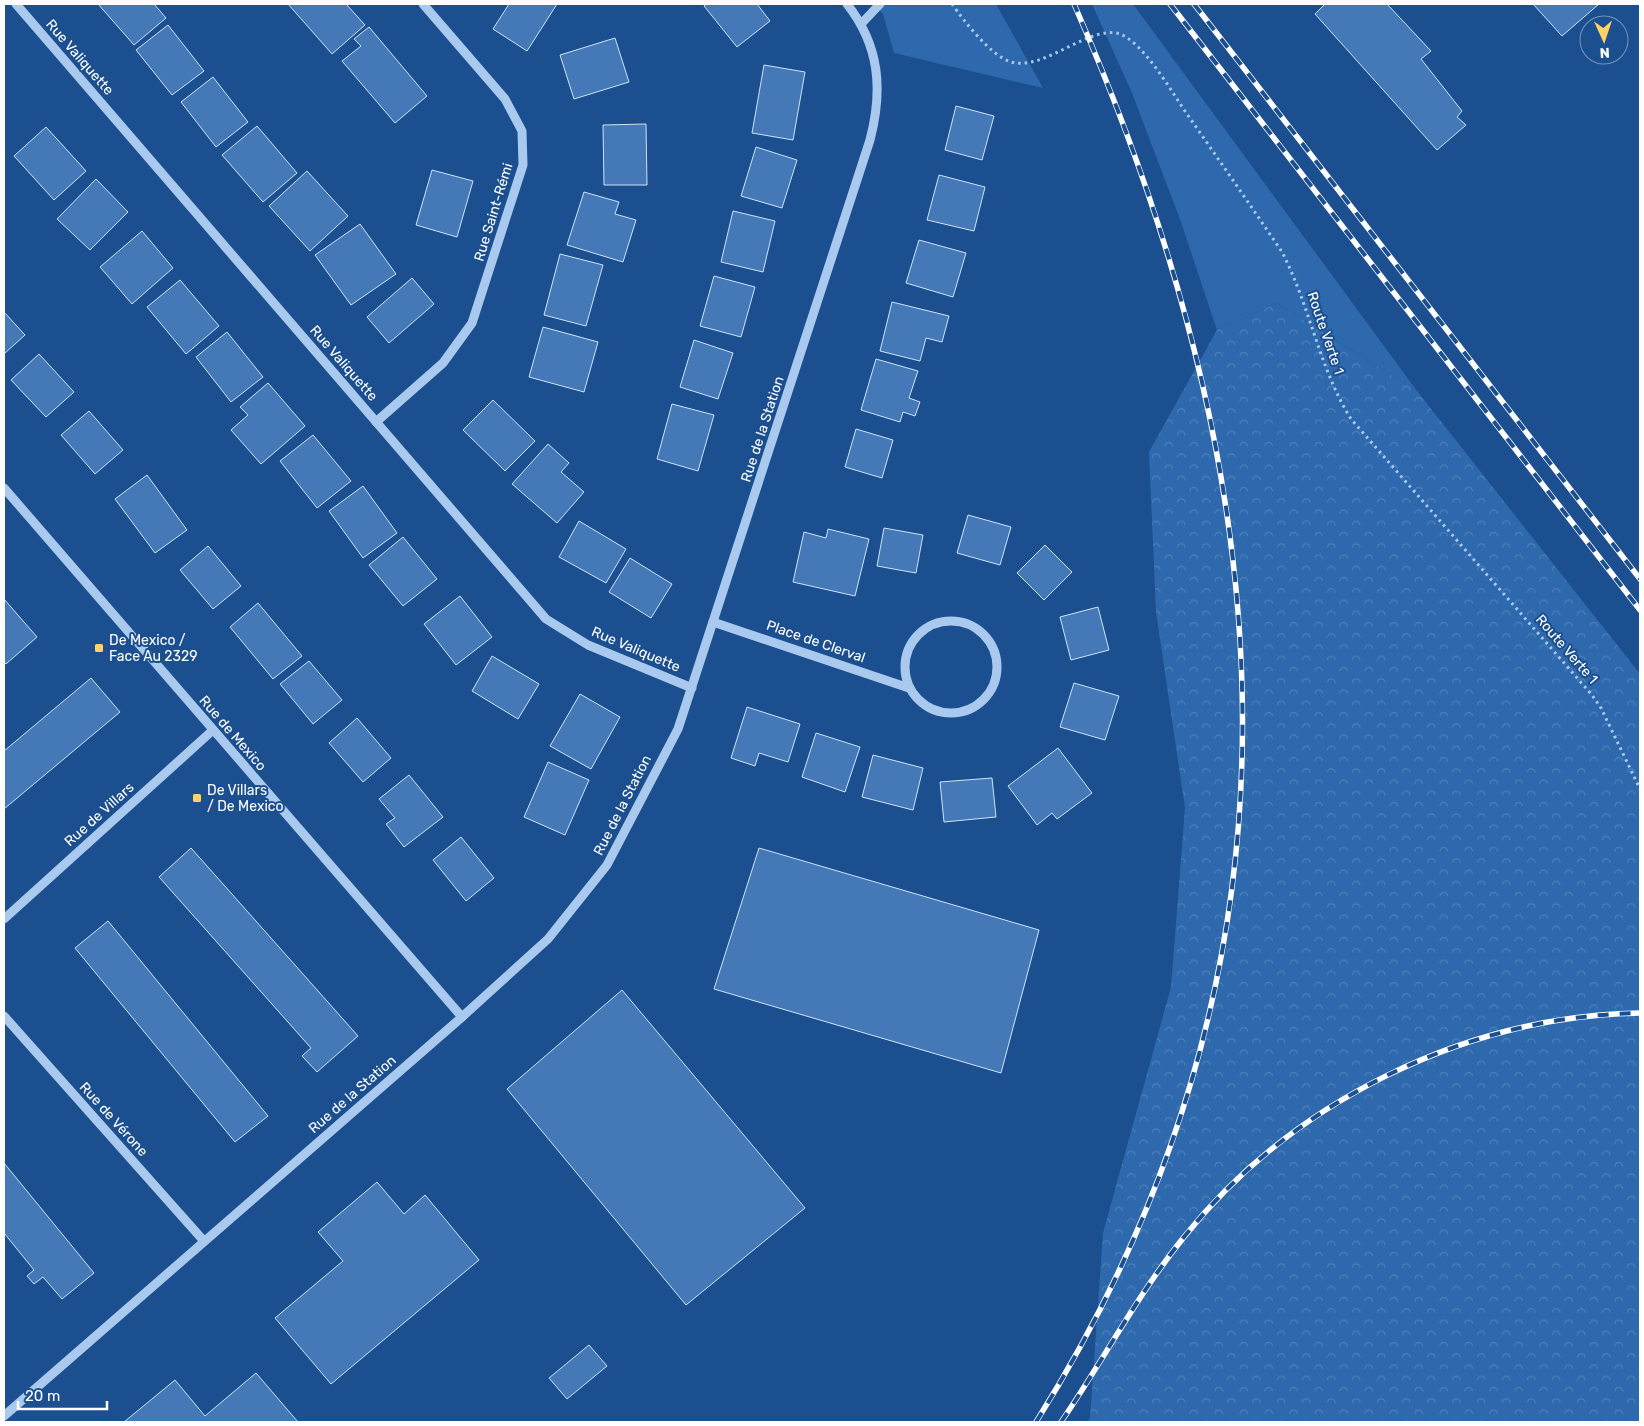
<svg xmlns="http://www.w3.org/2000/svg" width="1644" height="1426" font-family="Rubik,sans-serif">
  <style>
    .grass { fill: #2e69ad }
    .forest { fill: url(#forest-crowns) }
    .building { fill: #4478b7; stroke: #cfe3fa }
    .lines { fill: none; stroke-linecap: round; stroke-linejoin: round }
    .path { stroke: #a9c9ee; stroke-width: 3; stroke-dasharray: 2.5 4; stroke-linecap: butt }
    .minor { stroke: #a9c9ee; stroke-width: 9 }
    .rail-casing { stroke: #fff; stroke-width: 5.5 }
    .rail { stroke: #1b4f8f; stroke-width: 4; stroke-dasharray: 11; stroke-linecap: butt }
    .poi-dot { fill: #ffd166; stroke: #1b4f8f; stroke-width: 2 }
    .labels { text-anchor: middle; stroke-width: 4; stroke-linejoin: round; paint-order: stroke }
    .street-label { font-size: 14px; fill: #fff; stroke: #1b4f8f }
    .poi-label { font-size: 14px; fill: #fff; stroke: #1b4f8f; text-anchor: start }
  </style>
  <defs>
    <pattern id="forest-crowns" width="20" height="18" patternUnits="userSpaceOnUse" patternTransform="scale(1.25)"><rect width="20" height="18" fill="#2e69ad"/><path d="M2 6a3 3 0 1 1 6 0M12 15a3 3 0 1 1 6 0" fill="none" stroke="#4d80b9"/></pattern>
  </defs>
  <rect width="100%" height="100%" fill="#1b4f8f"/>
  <!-- grass -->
  <g class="grass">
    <path d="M874,4H996L1043,88L894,53L883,14Z"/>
    <path d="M1092,4H1133L1417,391L1277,303L1217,330L1181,222L1132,93Z"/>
  </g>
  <!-- forest -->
  <path class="forest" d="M1277,303L1417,391L1640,674V1422H1087L1090,1418L1103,1233L1171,987L1185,808L1156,612L1149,452L1217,330Z"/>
  <!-- building -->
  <g class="building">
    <path d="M98,4H154L166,18L134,45Z"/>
    <path d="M288,4H346L365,25L332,54Z"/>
    <path d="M509,4H557L527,51L493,29Z"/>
    <path d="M707,4H757L770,21L737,47L704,6Z"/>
    <path d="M1325,4H1387L1431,51L1421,59L1462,111L1457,117L1466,125L1437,150L1315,14Z"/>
    <path d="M1533,4H1599L1562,36Z"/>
    <path d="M168,25L204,71L172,95L136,50Z"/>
    <path d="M369,27L427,96L395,123L342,61L361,46L354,39Z"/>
    <path d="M615,38L629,82L574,99L560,55Z"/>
    <path d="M764,65L805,72L793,140L752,133Z"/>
    <path d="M213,77L248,122L216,147L181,102Z"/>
    <path d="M956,106L994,116L982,160L945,150Z"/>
    <path d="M646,124L647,185H604L603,125Z"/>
    <path d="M257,126L297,173L263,202L222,155Z"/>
    <path d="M46,127L86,171L54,200L14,156Z"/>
    <path d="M756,147L797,160L782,208L741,196Z"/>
    <path d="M432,170L473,181L457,237L416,225Z"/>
    <path d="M307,171L348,216L310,251L269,206Z"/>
    <path d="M939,175L985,187L974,231L927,220Z"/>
    <path d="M96,179L128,212L90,250L57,219Z"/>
    <path d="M584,192L619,202L615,214L636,220L623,262L567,245Z"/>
    <path d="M733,211L775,221L763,272L721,262Z"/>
    <path d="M360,224L396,274L351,305L315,255Z"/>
    <path d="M142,231L173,268L132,304L100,267Z"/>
    <path d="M919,240L966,253L953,297L906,283Z"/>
    <path d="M560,254L603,265L586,326L544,315Z"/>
    <path d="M714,276L755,287L741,337L700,326Z"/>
    <path d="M412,278L434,304L389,343L367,317Z"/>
    <path d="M180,280L219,326L186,354L147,307Z"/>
    <path d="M892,302L949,316L942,342L926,338L920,361L880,351Z"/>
    <path d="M4,312L25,335L4,354Z"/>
    <path d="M543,327L598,342L584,392L529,377Z"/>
    <path d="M227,332L263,377L231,402L196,357Z"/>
    <path d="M694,340L733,353L718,399L680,387Z"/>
    <path d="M39,354L74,392L46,417L11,380Z"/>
    <path d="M876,359L918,371L909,398L920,402L915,416L903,412L900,422L861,410Z"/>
    <path d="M268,383L305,426L261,464L231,430L248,415L240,407Z"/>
    <path d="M493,400L535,441L505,471L463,430Z"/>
    <path d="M672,404L714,415L698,471L657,459Z"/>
    <path d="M89,411L123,450L95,474L61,435Z"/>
    <path d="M856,429L893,440L882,478L845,467Z"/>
    <path d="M313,435L351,481L317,508L280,461Z"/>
    <path d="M548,444L569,463L561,472L584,492L557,523L512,484Z"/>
    <path d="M147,475L187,530L155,553L115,499Z"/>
    <path d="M363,486L397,533L363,558L329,511Z"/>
    <path d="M968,515L1011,527L1000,565L957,553Z"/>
    <path d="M579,521L626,549L606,583L559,557Z"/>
    <path d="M884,528L923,535L916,573L877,566Z"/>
    <path d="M828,529L869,539L855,596L793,582L804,532L826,538Z"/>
    <path d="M403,537L437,579L403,606L369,565Z"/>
    <path d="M1045,545L1072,572L1044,600L1017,573Z"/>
    <path d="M208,546L241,586L213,609L180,570Z"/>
    <path d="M630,558L672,584L651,618L609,592Z"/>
    <path d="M460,596L492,637L456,665L424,624Z"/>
    <path d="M4,599L37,637L6,664L4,661Z"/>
    <path d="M258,603L302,656L273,679L230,627Z"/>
    <path d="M1098,607L1109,650L1071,660L1060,617Z"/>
    <path d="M492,656L539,684L518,719L472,691Z"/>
    <path d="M309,661L342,700L313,724L280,684Z"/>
    <path d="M91,678L120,712L4,809V751Z"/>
    <path d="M1074,683L1119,696L1105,740L1060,727Z"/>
    <path d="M580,694L620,717L591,769L550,746Z"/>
    <path d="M747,707L800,724L788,762L759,753L755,766L731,758Z"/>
    <path d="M357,718L391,758L363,782L329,743Z"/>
    <path d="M816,733L860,747L845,792L802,777Z"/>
    <path d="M1058,748L1092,793L1057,819L1052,813L1037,825L1008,786Z"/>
    <path d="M873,755L923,768L913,810L862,797Z"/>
    <path d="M548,762L589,780L565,835L524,817Z"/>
    <path d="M409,775L443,817L404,847L386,824L395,818L379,799Z"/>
    <path d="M992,778L996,817L944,822L940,782Z"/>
    <path d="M461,837L494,878L466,901L433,860Z"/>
    <path d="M191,848L358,1036L317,1072L302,1056L311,1048L159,877Z"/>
    <path d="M759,848L1039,930L1001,1073L714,989Z"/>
    <path d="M108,921L268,1116L235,1142L75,948Z"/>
    <path d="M622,990L805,1208L686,1305L507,1089Z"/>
    <path d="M4,1163L94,1273L62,1299L43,1277L34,1284L27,1276L34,1270L4,1233Z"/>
    <path d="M377,1182L404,1214L425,1195L479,1260L331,1384L275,1318L343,1261L318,1232Z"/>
    <path d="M589,1345L607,1366L567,1399L549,1378Z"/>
    <path d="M256,1373L298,1422H124L175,1380L205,1416Z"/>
  </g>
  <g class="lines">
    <!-- path -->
    <path class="path" d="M952,4C964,21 991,56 1011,62C1047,72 1096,17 1126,37C1150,53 1171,91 1187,114C1219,160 1251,206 1282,252C1310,306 1319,368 1351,419L1592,695L1601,708L1640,789"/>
    <!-- minor -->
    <g class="minor">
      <path d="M16,4L546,619L588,645L692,688"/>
      <path d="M861,24L880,4"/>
      <path d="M376,422L443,363L472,323L523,165L522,131L505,99L423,4"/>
      <path d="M4,488L462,1017"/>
      <circle cx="951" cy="667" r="46"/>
      <path d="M713,622L909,688"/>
      <path d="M4,919L213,730"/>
      <path d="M4,1016L203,1240"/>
      <path d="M4,1416L462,1017L548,939L607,865L678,729L870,140C883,90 880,46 847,4"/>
    </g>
    <defs>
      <g id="rail">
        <path d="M1170,4L1640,610"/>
        <path d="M1194,4L1640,579"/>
        <path d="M1036,1422C1325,962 1285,485 1074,4"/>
        <path d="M1061,1422C1103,1361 1137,1295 1184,1237C1293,1101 1466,1016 1640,1013"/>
      </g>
    </defs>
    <!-- rail casing -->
    <use href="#rail" class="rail-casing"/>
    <!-- rail -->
    <use href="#rail" class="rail"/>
  </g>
  <!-- markers -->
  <g class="poi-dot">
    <rect x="94" y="643" width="10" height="10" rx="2.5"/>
    <rect x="192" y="793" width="10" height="10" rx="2.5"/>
  </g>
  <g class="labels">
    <!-- street labels -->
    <g class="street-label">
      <text transform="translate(80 57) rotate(49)" y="5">Rue Valiquette</text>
      <text transform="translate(493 212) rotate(-73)" y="5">Rue Saint-Rémi</text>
      <text transform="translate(1326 333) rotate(71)" y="5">Route Verte 1</text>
      <text transform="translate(344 363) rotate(49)" y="5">Rue Valiquette</text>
      <text transform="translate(762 429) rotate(-72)" y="5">Rue de la Station</text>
      <text transform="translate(816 641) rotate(19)" y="5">Place de Clerval</text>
      <text transform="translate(636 649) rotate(23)" y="5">Rue Valiquette</text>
      <text transform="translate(1567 649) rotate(49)" y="5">Route Verte 1</text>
      <text transform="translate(233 733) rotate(49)" y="5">Rue de Mexico</text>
      <text transform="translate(622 805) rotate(-63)" y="5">Rue de la Station</text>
      <text transform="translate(99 814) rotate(-42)" y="5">Rue de Villars</text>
      <text transform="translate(352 1094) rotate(-41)" y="5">Rue de la Station</text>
      <text transform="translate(114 1119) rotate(48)" y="5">Rue de Vérone</text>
    </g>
    <!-- poi labels -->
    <g class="poi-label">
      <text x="109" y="645">De Mexico /<tspan x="109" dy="16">Face Au 2329</tspan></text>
      <text x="207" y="795">De Villars<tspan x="207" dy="16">/ De Mexico</tspan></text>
    </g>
  </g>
  <!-- border -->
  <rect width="1644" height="1426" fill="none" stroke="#ffffff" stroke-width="10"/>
  <!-- north arrow -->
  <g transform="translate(1604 40) rotate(177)"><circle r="24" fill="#1b4f8f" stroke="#7695bc"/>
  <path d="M0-4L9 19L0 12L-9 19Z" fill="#ffd166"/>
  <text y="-8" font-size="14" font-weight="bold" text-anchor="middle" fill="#ffffff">N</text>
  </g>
  <!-- scale -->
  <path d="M18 1401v8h89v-8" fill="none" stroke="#ffffff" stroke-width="2.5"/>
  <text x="25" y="1401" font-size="15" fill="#ffffff" stroke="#1b4f8f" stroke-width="4" paint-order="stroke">20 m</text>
</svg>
